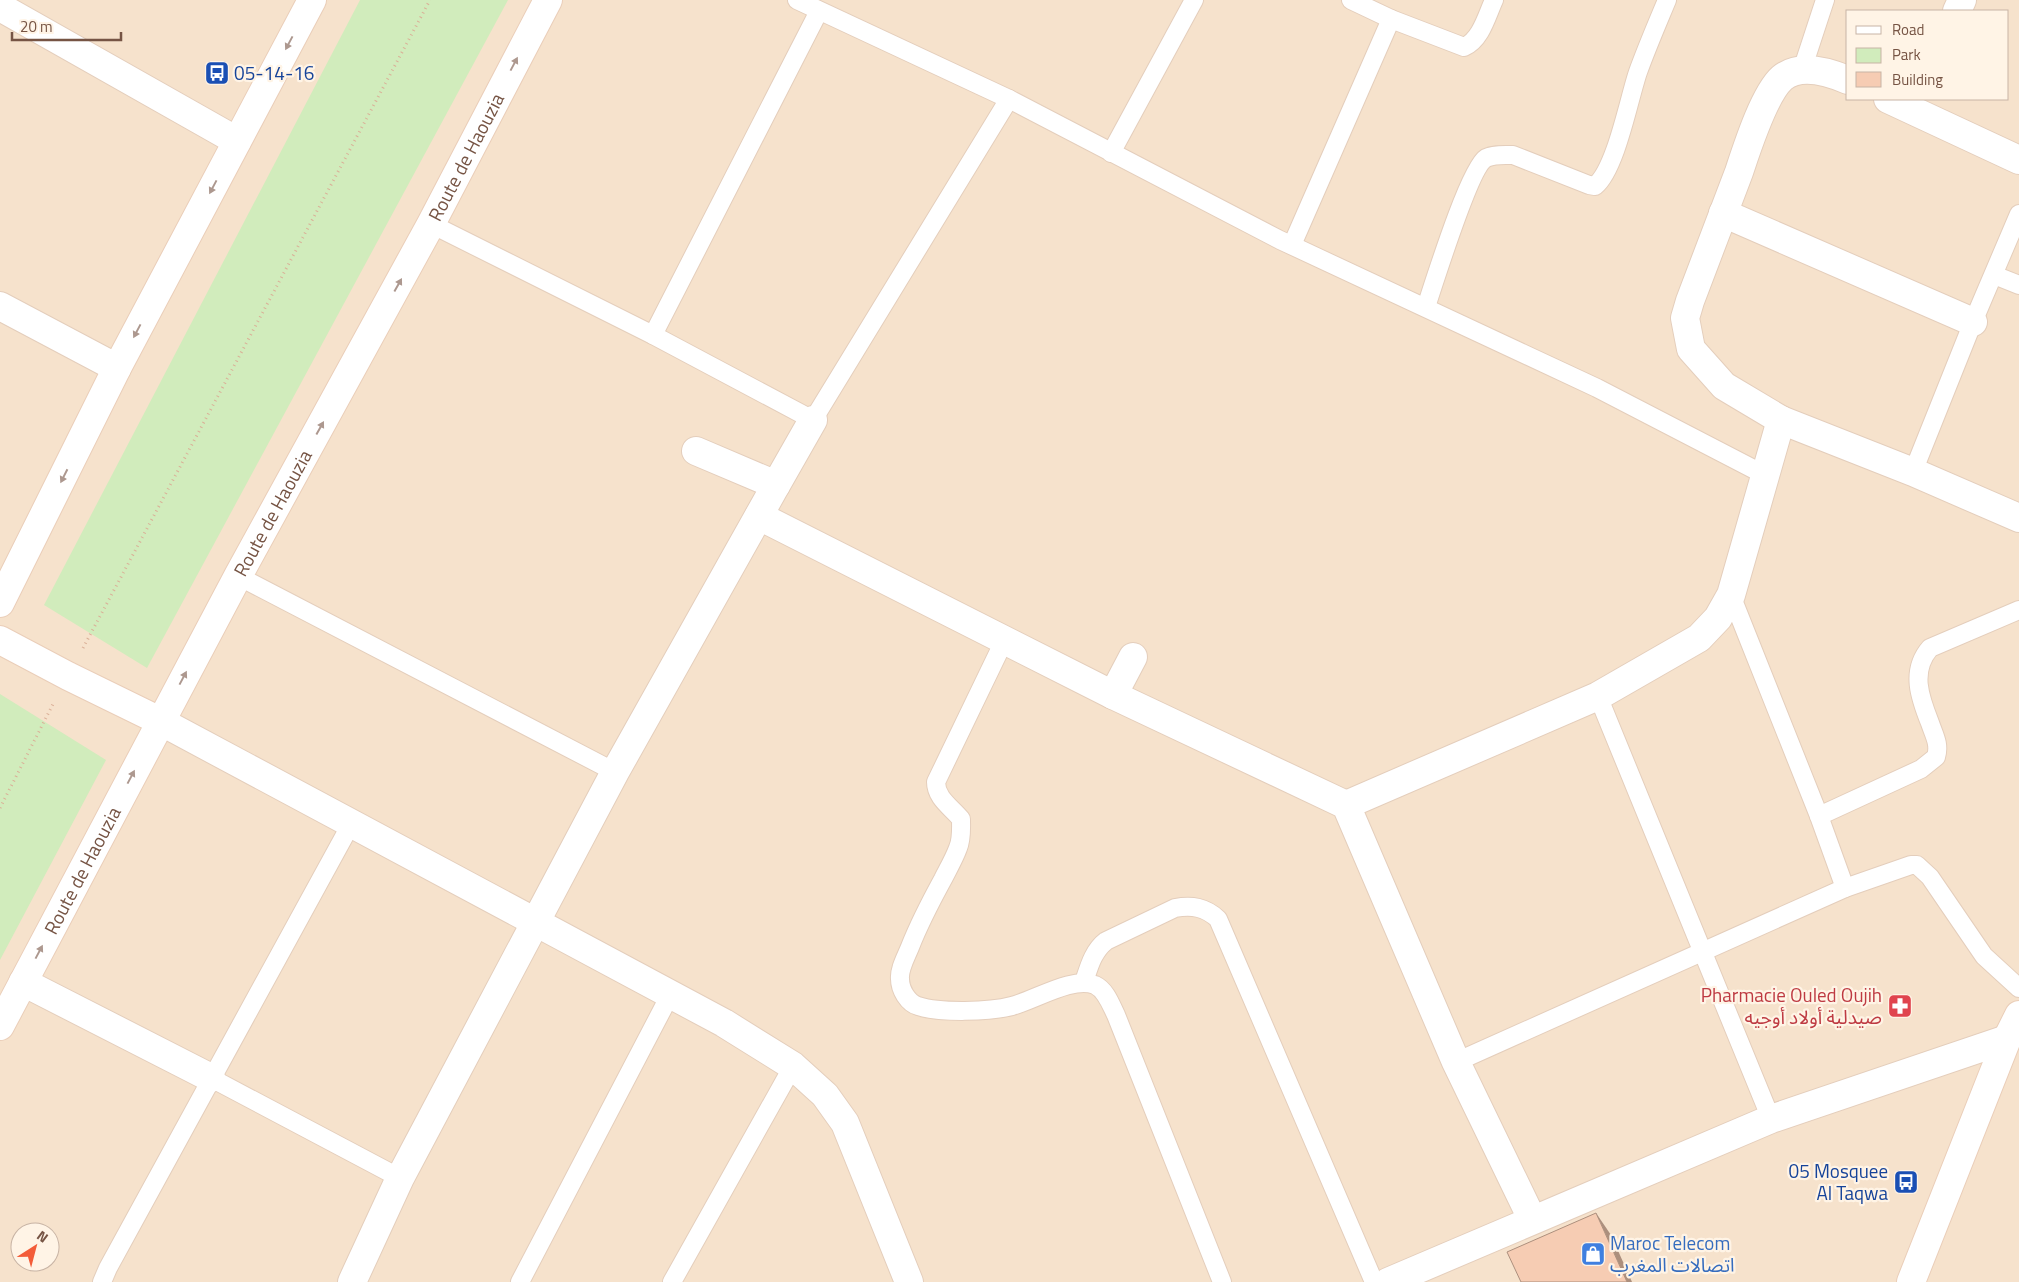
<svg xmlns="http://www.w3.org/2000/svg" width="2019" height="1282" font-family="'Titillium Web','Noto Sans Arabic',sans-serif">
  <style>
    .residential { fill: #f6e2cc; fill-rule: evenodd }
    .green { fill: #d1ecbc }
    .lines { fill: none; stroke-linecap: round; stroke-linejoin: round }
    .lane-casing { stroke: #e4cebc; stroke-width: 20 }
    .street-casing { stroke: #e4cebc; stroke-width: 30 }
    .secondary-casing { stroke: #eaceb9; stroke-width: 30 }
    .path { stroke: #daaf97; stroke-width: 3; stroke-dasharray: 1 4; stroke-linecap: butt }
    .lane { stroke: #fff; stroke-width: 18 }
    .street { stroke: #fff; stroke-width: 28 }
    .secondary { stroke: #fff; stroke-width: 28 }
    .shaded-wall { fill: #ac8f7d }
    .building { fill: #f6ccb3; stroke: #ac8f7d }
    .oneway { fill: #ad988f }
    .labels { text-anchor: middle; stroke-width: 4.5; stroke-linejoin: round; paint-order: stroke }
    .transit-label { font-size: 19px; fill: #164399; stroke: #fff4e6; text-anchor: start }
    .street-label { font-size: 19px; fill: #765444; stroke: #fff4e6 }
    .health-label { font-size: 19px; fill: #be3a42; stroke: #fff4e6; text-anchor: end }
    .shop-label { font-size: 19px; fill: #366cbe; stroke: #fff4e6; text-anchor: start }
  </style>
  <rect width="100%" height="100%" fill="#fef1de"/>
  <!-- residential -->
  <path class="residential" d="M0,0H2019V1282H0ZM1848,11H2008V99H1848ZM20,1232H50V1262H20Z"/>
  <!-- green -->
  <g class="green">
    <path d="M360,0H508L147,668L44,605Z"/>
    <path d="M0,694L106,760L0,960Z"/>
  </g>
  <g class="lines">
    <defs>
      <g id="lane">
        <path d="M797,0L1009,99L1280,240L1597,388L1765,475"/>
        <path d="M1351,0L1391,19L1464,47C1481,40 1487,15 1494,0"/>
        <path d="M1802,70L1825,0"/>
        <path d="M1111,153L1194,0"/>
        <path d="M431,224L653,335L813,420L1009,99"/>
        <path d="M1292,245L1391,19"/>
        <path d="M1994,275L2019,285"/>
        <path d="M1426,307C1434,283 1470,167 1486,158C1494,154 1504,155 1513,155L1589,185L1595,186C1616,169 1629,98 1638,72C1647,47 1657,24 1667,0"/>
        <path d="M653,335L819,11"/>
        <path d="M1913,472L1973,322L2019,214"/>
        <path d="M238,576L615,772"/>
        <path d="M1731,595L1819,816L1845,888"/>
        <path d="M1004,641L936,782C936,798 951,807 961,819C961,828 962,839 958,848C954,859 948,869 943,879C931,901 919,924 910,947C906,957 899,969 900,979C900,990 908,1003 918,1006C939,1013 990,1012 1012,1006C1035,1000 1073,976 1095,985C1106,990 1111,1005 1116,1015L1222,1282"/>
        <path d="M1598,696L1771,1119"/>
        <path d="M1819,816L1921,769L1936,757C1940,744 1934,735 1930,723C1920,698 1910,671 1930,648L2019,610"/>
        <path d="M1084,982C1089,967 1093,951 1106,941L1175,908C1192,905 1205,907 1218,919L1374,1282"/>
        <path d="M1456,1062L1845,888L1911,865H1917L1930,877L1984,956L2019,988"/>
        <path d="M211,1078L400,1178"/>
        <path d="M102,1282L108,1268L351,824"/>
        <path d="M520,1282L670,995"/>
        <path d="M672,1282L793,1066"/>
      </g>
      <g id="street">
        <path d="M0,7L237,141"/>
        <path d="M1957,11L1962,0"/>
        <path d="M1848,80C1829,72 1800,63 1782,78C1764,94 1747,148 1739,172C1723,215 1706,258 1690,301L1685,318L1691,349L1724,386L1781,420L1913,472L2019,518"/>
        <path d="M1888,99L2019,160"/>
        <path d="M1723,213L1973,322"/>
        <path d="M0,306L117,368"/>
        <path d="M776,485L813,420"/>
        <path d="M759,516L1113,695L1346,805L1456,1062L1532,1219"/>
        <path d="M1113,695L1133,657"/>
        <path d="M160,721L724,1023L793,1066L825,1095L845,1123L909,1282"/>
        <path d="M1346,805L1598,696L1699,638L1718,618L1731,595L1781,420"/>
        <path d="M23,982L211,1078"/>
        <path d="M352,1282L400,1178L615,772L776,485L696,451"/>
        <path d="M1388,1282L1771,1119L2007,1039"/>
      </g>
      <g id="secondary">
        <path d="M0,603L117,368L312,0"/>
        <path d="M0,640L68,676L160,721"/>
        <path id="s1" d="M0,1026L238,576L431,224L548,0"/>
        <path d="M1911,1282L2007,1039L2019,1015"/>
      </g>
    </defs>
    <!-- lane casing -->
    <use href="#lane" class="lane-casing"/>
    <!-- street casing -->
    <use href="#street" class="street-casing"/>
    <!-- secondary casing -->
    <use href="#secondary" class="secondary-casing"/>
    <!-- path -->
    <g class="path">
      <path d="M83,648L430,0"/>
      <path d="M0,808L53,704"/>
    </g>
    <!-- lane -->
    <use href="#lane" class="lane"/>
    <!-- street -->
    <use href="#street" class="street"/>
    <!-- secondary -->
    <use href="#secondary" class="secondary"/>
  </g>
  <!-- shaded-wall -->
  <path class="shaded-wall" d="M1596,1213L1611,1235L1632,1282H1627Z"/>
  <!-- building -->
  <path class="building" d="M1596,1213L1627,1282H1521L1507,1252Z"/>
  <!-- one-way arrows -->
  <defs><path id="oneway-solid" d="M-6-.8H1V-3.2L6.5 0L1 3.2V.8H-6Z" transform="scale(1.25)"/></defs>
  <g class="oneway">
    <use href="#oneway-solid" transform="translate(289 43) rotate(118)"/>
    <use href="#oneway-solid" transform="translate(514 64) rotate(-62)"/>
    <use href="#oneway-solid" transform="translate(213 187) rotate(118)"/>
    <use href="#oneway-solid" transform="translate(398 285) rotate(-61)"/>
    <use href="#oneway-solid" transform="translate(137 331) rotate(118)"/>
    <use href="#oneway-solid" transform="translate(320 428) rotate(-61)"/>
    <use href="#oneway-solid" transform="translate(64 476) rotate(117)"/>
    <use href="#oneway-solid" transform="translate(183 678) rotate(-62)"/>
    <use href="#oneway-solid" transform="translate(131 777) rotate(-62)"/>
    <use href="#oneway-solid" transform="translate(39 952) rotate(-62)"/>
  </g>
  <!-- icons -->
  <defs>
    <symbol id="bus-square" viewBox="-11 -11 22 22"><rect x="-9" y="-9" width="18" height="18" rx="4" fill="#1a4fb4" stroke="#fff4e6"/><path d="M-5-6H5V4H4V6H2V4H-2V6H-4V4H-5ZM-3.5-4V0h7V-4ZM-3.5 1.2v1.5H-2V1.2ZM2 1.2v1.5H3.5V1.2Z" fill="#fff"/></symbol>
    <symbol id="pharmacy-square" viewBox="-11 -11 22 22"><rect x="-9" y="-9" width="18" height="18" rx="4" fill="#e0444e" stroke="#fff4e6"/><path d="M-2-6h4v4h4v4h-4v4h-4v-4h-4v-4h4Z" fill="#fff"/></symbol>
    <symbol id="shop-square" viewBox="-11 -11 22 22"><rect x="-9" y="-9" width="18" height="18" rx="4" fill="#3f7fe0" stroke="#fff4e6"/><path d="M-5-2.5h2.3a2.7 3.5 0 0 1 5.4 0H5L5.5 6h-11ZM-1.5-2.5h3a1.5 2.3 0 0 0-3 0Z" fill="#fff"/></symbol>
  </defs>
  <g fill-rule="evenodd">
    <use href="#bus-square" x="203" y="59" width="28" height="28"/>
    <use href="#pharmacy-square" x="1886" y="992" width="28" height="28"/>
    <use href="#bus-square" x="1892" y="1168" width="28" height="28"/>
    <use href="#shop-square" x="1579" y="1240" width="28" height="28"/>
  </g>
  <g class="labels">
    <!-- transit labels -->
    <g class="transit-label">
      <text x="234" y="80">05-14-16</text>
      <text x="1888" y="1178" text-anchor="end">05 Mosquee<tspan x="1888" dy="22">Al Taqwa</tspan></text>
    </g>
    <!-- street labels -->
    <g class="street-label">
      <text dy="7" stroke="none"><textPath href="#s1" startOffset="986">Route de Haouzia</textPath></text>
      <text dy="7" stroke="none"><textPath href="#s1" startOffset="581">Route de Haouzia</textPath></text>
      <text dy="7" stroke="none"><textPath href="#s1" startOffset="176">Route de Haouzia</textPath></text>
    </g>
    <!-- health labels -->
    <g class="health-label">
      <text x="1882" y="1002">Pharmacie Ouled Oujih<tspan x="1882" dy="22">صيدلية أولاد أوجيه</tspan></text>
    </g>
    <!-- shop labels -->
    <g class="shop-label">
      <text x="1610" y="1250">Maroc Telecom<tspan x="1610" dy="22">اتصالات المغرب</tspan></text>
    </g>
  </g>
  <!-- legend -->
  <rect x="1846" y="10" width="162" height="90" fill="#fff4e6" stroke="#c8b4a5"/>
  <rect x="1856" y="26" width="25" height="8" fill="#ffffff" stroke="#c8b4a5"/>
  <text x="1892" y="35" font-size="15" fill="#765444">Road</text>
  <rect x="1856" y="48" width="25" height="15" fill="#d1ecbc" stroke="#c8b4a5"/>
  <text x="1892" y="60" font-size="15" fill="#765444">Park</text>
  <rect x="1856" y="72" width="25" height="15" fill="#f6ccb3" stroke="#c8b4a5"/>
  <text x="1892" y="85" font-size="15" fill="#765444">Building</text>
  <!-- north arrow -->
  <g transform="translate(35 1247) rotate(36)"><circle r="24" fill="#fff4e6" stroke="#c8b4a5"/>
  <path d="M0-4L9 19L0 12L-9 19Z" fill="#f35c38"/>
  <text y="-8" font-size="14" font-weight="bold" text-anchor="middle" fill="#765444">N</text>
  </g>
  <!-- scale -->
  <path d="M12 32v8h109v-8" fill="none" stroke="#765444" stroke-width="2.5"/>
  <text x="20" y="32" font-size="15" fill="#765444" stroke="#fff4e6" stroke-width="4" paint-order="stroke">20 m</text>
</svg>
